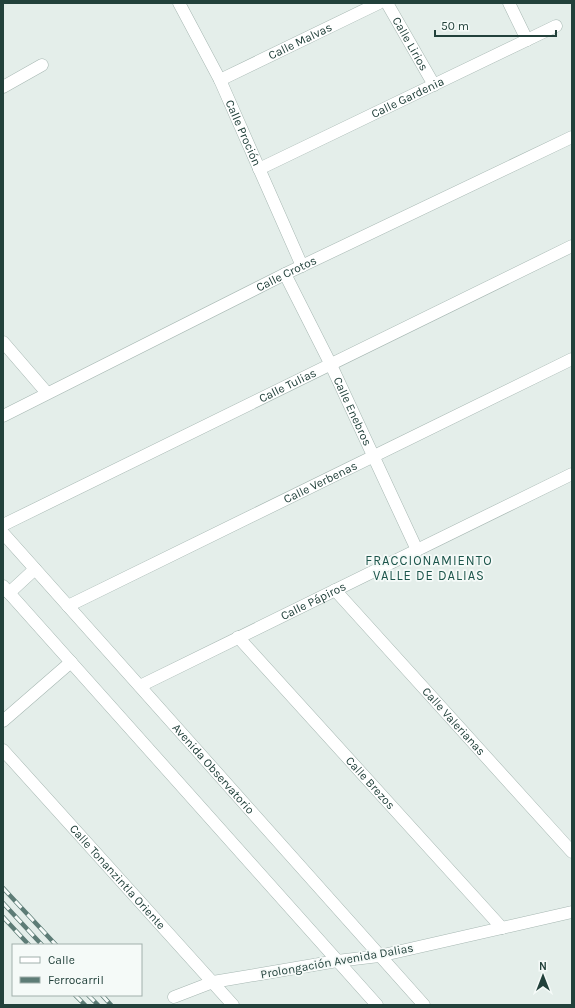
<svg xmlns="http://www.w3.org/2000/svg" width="575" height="1008" font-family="Karla,sans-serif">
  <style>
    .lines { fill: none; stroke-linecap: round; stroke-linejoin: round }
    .minor-casing { stroke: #a6b7b2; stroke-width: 13 }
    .tertiary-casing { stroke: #a6b7b2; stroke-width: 13 }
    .minor { stroke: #fff; stroke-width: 12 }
    .tertiary { stroke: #fff; stroke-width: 12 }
    .rail-casing { stroke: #5d7c76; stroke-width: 4.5 }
    .rail { stroke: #f5faf8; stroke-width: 3; stroke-dasharray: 9; stroke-linecap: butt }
    .labels { text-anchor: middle; stroke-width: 3.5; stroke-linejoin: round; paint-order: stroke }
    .street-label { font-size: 12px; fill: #22413b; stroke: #f5faf8 }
    .neighbourhood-label { font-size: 13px; letter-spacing: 1px; fill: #1c554b; stroke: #f5faf8 }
  </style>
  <rect width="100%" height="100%" fill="#e4eeea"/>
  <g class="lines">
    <defs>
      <g id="minor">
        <path id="s1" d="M179,3L220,80L302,266"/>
        <path id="s2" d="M387,3L434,85"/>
        <path d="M509,3L527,40"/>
        <path id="s3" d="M220,80L379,3"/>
        <path d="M3,87L42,65"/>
        <path id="s4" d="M259,169L556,26"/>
        <path id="s5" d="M285,274L331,365L417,550"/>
        <path d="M3,342L47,393"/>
        <path id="s6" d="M3,416L285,274L572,137"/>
        <path id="s7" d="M3,525L572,246"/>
        <path id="s8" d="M335,590L572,852"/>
        <path id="s9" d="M68,606L572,359"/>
        <path id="s10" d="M238,637L502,928"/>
        <path id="s11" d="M140,686L572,474"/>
        <path d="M3,721L71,662"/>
        <path id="s12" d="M3,750L233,1005"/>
        <path d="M174,997L213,982L337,961"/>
      </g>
      <g id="tertiary">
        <path id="s13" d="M3,533L424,1005"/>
        <path d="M3,586L377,1005"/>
        <path d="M9,593L35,569"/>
        <path d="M337,961L379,956L572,912"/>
      </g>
    </defs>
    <!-- minor casing -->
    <use href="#minor" class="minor-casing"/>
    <!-- tertiary casing -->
    <use href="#tertiary" class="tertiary-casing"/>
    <!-- minor -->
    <use href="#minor" class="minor"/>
    <!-- tertiary -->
    <use href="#tertiary" class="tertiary"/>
    <defs>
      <g id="rail">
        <path d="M3,888L56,945"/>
        <path d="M3,903L42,945"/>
        <path d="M3,917L29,945"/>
        <path d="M75,995L85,1005"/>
        <path d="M88,995L98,1005"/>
        <path d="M102,995L111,1005"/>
      </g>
    </defs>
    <!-- rail casing -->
    <use href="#rail" class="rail-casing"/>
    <!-- rail -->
    <use href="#rail" class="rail"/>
  </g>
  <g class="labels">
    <!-- street labels -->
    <g class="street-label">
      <text dy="4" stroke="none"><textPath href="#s3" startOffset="89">Calle Malvas</textPath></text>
      <text dy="4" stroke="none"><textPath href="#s2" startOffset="47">Calle Lirios</textPath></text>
      <text dy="4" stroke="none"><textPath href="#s4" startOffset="165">Calle Gardenia</textPath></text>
      <text dy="4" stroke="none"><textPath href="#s1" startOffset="145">Calle Proción</textPath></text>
      <text dy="4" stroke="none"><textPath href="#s6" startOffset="317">Calle Crotos</textPath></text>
      <text dy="4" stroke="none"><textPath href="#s7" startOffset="317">Calle Tulias</textPath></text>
      <text dy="4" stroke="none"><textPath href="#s5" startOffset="153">Calle Enebros</textPath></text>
      <text dy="4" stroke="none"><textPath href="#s9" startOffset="281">Calle Verbenas</textPath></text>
      <text dy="4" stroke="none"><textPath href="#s11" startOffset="193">Calle Pápiros</textPath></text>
      <text dy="4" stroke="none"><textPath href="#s8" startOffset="177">Calle Valerianas</textPath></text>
      <text dy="4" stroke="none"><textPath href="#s13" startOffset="316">Avenida Observatorio</textPath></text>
      <text dy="4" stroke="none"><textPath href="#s10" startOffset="197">Calle Brezos</textPath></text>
      <text dy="4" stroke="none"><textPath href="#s12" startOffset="171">Calle Tonanzintla Oriente</textPath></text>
      <text transform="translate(337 961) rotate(-10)" y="4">Prolongación Avenida Dalias</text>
    </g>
    <!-- neighbourhood labels -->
    <g class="neighbourhood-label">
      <text x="429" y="565">FRACCIONAMIENTO<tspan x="429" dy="15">VALLE DE DALIAS</tspan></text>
    </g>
  </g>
  <!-- border -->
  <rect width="575" height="1008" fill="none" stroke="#22413b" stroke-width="8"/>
  <!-- legend -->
  <rect x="12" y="944" width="130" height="52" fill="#f5faf8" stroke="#a1b0ac"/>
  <rect x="20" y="957" width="20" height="6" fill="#ffffff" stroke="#a1b0ac"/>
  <text x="48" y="964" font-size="12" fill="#22413b">Calle</text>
  <rect x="20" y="977" width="20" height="6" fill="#5d7c76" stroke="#a1b0ac"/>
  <text x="48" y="984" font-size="12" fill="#22413b">Ferrocarril</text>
  <!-- north arrow -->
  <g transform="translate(543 976)" stroke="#f5faf8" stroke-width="3" paint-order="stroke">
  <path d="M0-3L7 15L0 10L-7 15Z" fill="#22413b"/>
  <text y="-6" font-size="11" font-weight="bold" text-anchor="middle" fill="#22413b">N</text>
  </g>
  <!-- scale -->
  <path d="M435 30v6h121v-6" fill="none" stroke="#22413b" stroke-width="2"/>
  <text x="441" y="30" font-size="12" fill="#22413b" stroke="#f5faf8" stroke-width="3" paint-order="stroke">50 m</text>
</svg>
